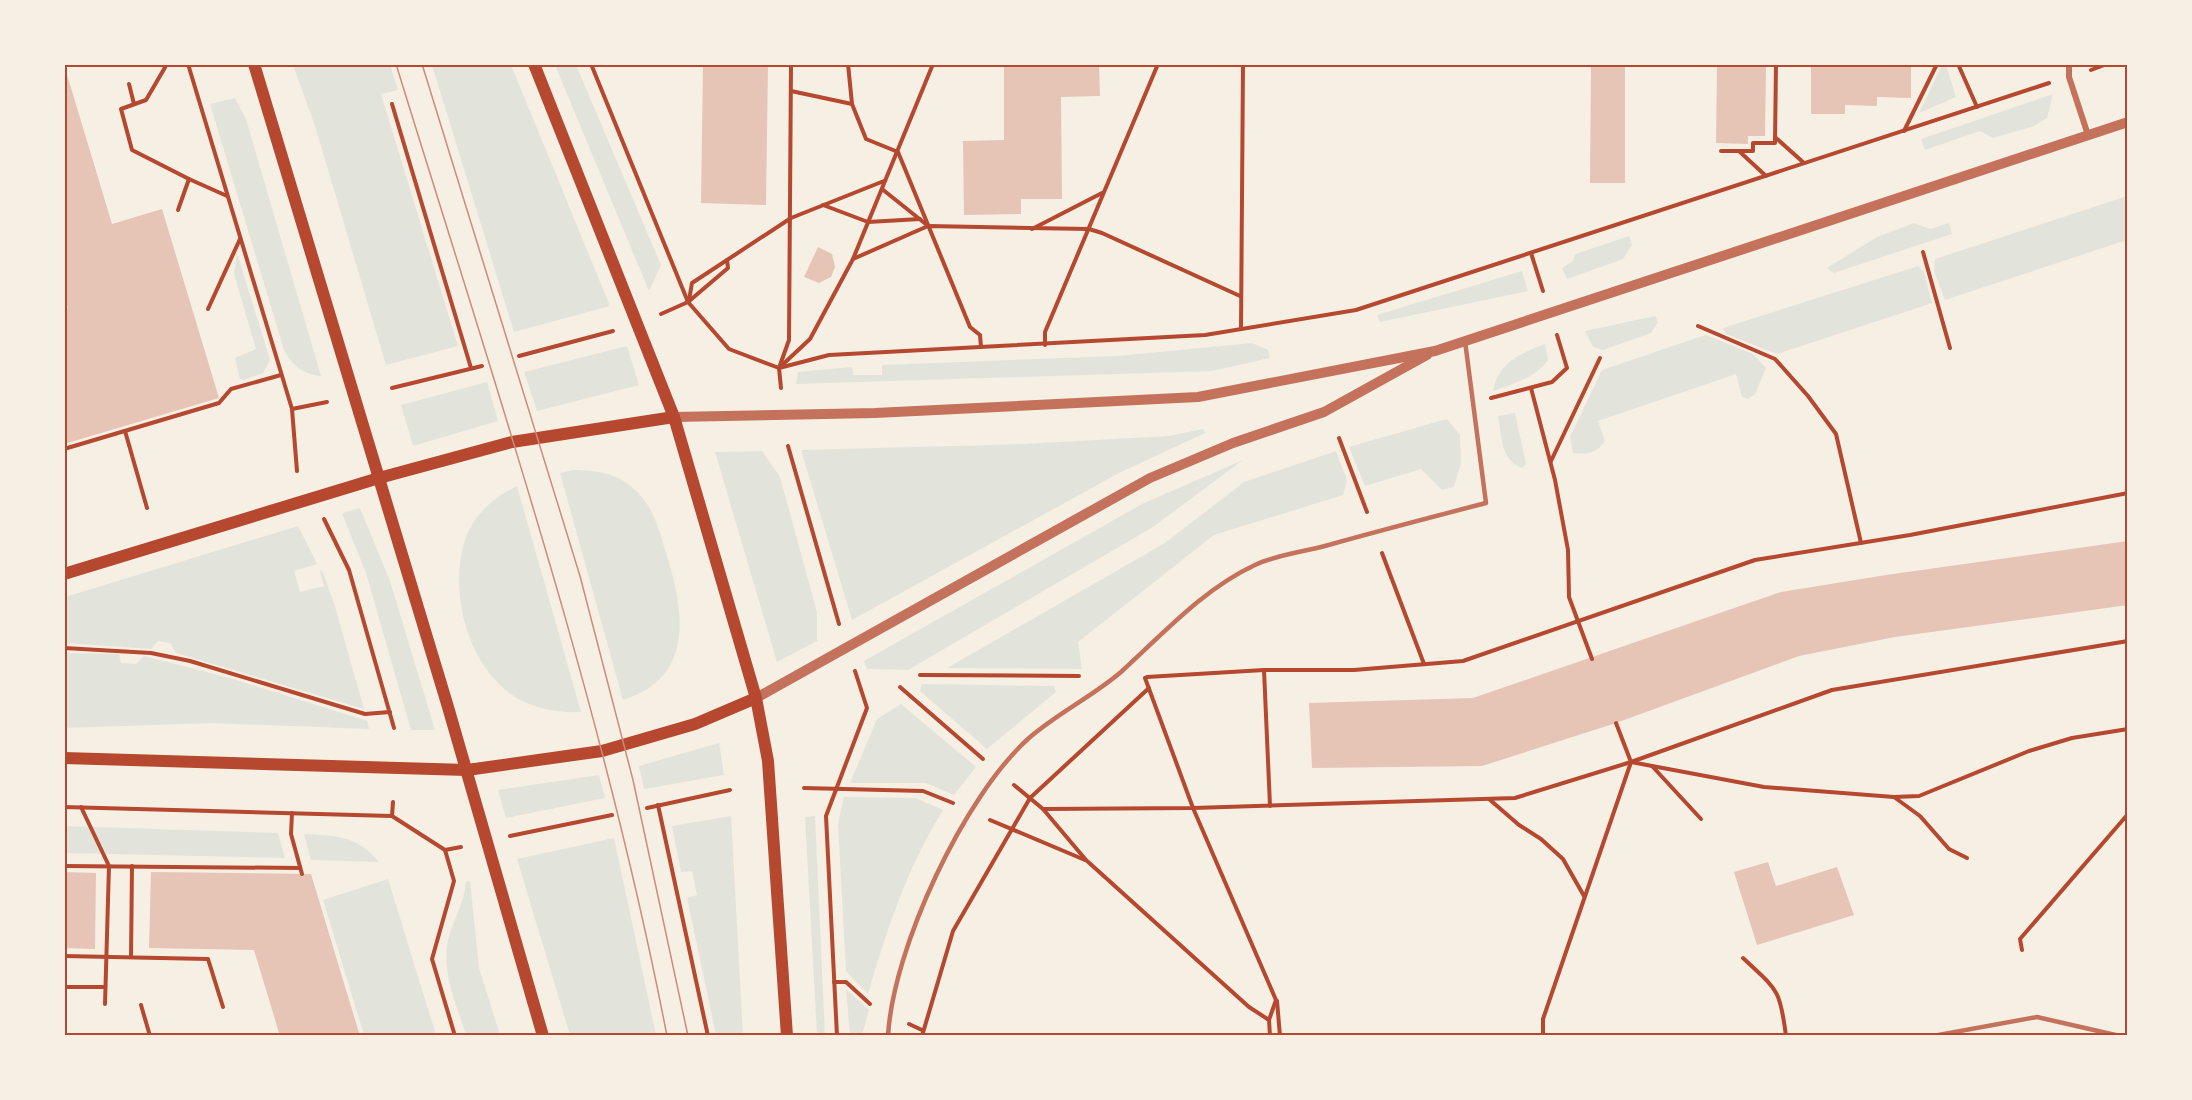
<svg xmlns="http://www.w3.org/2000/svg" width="2192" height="1100" font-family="Commissioner,sans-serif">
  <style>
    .green { fill: #e2e4dc }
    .building { fill: #e6c5b7 }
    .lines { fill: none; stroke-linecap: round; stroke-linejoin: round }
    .path { stroke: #b5482f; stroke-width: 4 }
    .service { stroke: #c5725c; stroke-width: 4.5 }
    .minor { stroke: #c5725c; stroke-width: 6 }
    .tertiary { stroke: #c5725c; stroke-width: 10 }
    .secondary { stroke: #b5482f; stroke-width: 12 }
    .tram { stroke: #cf8b77; stroke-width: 1.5 }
    .neatline { fill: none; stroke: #b5482f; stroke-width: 2 }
  </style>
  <rect width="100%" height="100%" fill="#f6efe4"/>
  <!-- green -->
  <g class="green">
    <path d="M293,65H390L398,90L381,94L458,346L386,365L315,126Z"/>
    <path d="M432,65H511L610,306L514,332Z"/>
    <path d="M555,65H576L661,265L649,291Z"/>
    <path d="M1942,65H1946L1956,97L1919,113Z"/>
    <path d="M2053,94L2047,118L2034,126L1993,138L1980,131L1925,150L1921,139Z"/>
    <path d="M235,98L246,119L321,376C302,374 293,366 284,350L210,104Z"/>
    <path d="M2127,196V240L1945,300L1934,271L1935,259Z"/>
    <path d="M1914,223L1930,229L1949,223L1952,234L1834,273L1827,268L1877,237Z"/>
    <path d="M1629,236L1632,245L1623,259L1567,279L1562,268L1573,261L1575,254Z"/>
    <path d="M237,253L270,360L263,373L243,380L240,379L235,358L256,349L234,274Z"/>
    <path d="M1918,266L1924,272L1932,303L1777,354L1726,334L1723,328Z"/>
    <path d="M1522,271L1528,291L1380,322L1377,315Z"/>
    <path d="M1655,316L1658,322L1651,333L1603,350L1593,347L1585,331Z"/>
    <path d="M1706,335L1753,354L1766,368L1755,394L1748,399L1742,397L1736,374L1598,421L1605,441C1597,453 1587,455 1573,453L1570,437L1602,370Z"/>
    <path d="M1252,343L1268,350L1270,358L1212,371L796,384L798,372L852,367L853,375H882V365L1117,356Z"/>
    <path d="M1545,344L1548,360C1534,379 1514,383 1493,391C1499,361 1520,354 1545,344Z"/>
    <path d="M627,346L639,385L537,411L524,372Z"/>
    <path d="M487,382L498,421L413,446L401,405Z"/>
    <path d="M1515,413L1526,464L1522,468C1500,459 1502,437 1498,416Z"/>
    <path d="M1447,419L1460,435L1461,463L1454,487L1442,490L1421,469L1365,486L1349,447Z"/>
    <path d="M1203,429L1205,433L1119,473L852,620L801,450L1024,444L1169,436Z"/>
    <path d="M762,451L780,477L817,612V641L777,662L715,452Z"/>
    <path d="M1336,451L1347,480L1343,495L1214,535L1078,642L1082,669L947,668L1165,543L1244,482Z"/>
    <path d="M1243,460L1153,527L908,670L867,669L864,661L1142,504Z"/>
    <path d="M573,470C596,470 616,473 633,488C653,505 659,529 666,553C684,610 696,677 623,700L560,473Z"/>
    <path d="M517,486L581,712C559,713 535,709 515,697C468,667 448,592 465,540C473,515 494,497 517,486Z"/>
    <path d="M360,508L390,581L435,730H411L366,573L342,513Z"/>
    <path d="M298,526L317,564L294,571L300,592L324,586L320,571L322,570L334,603L364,709L176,653L170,643L158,641L151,649L65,643V597Z"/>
    <path d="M65,653L119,654L121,663L136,664L144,656L230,678L367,721L369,729L212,723L65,728Z"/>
    <path d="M922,684L1054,686L1056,692L987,749L920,691Z"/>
    <path d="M901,704L976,767L954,795L926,783H850L877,719Z"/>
    <path d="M719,743L724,775L644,789L639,766Z"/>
    <path d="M599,775L605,798L506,818L498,790Z"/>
    <path d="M844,797L916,798L943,810C907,868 887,929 868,994L846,971L838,824Z"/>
    <path d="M731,816L743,1035H716L687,898L697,895L692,871L681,872L672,826Z"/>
    <path d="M815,816L825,1035H817L805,817Z"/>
    <path d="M65,826L278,833L285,858L65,853Z"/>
    <path d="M304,834C338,836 356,835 379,862L311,860Z"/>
    <path d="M614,838L656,1035H570L517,859Z"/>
    <path d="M388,879L436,1035H364L323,900Z"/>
    <path d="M470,881L479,968L500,1035H466C457,1006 441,972 448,940C453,920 464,904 466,882Z"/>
    <path d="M846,989L869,1010L862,1035H850Z"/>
  </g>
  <!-- building -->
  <g class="building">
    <path d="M703,64H768L766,205L701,203Z"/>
    <path d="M1004,64H1099L1100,96L1061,97L1062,199H1021V214L964,215L963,141L1004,140Z"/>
    <path d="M1591,64H1625V183H1590Z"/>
    <path d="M1717,64H1766L1765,136H1748V144L1716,143Z"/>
    <path d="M1811,64H1911V98L1877,97V106L1845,105V114H1811Z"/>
    <path d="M65,68L112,224L162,209L219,398L64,444V309L68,308L64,296Z"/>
    <path d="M818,247L832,254L835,267L831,277L819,283L804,277Z"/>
    <path d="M2128,541V605L1895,637L1799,656L1616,723L1482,766L1312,768L1309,703L1473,698L1781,592L1886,575Z"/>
    <path d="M1768,862L1776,886L1837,867L1854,915L1757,945L1734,872Z"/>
    <path d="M64,872L96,873L95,949L64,948Z"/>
    <path d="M151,872L311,874L360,1036H280L254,950L149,948Z"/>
  </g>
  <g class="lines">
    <!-- path -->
    <g class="path">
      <path d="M167,64L146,100L121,109L132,150L189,179"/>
      <path d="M188,64L292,409L297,471"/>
      <path d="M591,64L688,302L729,349L779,368L829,355L1205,335L1356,310L2049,83"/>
      <path d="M848,64L852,104"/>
      <path d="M1958,64L1977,107"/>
      <path d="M2091,70L2107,64"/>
      <path d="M129,84L134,104"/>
      <path d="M791,91L852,104L866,139L898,152L970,327L980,335L981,347"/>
      <path d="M392,104L471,368"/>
      <path d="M1904,131L1937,64"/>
      <path d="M1776,138L1804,163"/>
      <path d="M1721,151H1753V143H1775L1776,64"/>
      <path d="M1740,152L1766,176"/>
      <path d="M882,189L927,225"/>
      <path d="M823,205L868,222L920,219"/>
      <path d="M178,210L189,179L227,196"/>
      <path d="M1032,229L1102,193"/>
      <path d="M1923,252L1950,348"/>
      <path d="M1531,253L1543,291"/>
      <path d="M853,259L928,226L1089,229L1102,233L1240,296"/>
      <path d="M689,300L692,283L791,218L884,181"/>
      <path d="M208,309L240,239"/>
      <path d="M661,314L688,302L728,268L727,260"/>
      <path d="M1698,326L1775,359L1808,396L1836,434L1861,543"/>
      <path d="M1241,329L1243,64"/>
      <path d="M1045,345V332L1158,64"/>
      <path d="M519,356L613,331"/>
      <path d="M779,368L810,339L853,259L933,64"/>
      <path d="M392,388L482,366"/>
      <path d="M781,388L779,368L789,340L791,64"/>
      <path d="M1531,388L1555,480L1568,550L1569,597L1592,659"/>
      <path d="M1491,398L1552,382L1567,368L1557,335"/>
      <path d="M292,409L327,402"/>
      <path d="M125,431L147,508"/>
      <path d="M1339,438L1367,512"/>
      <path d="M788,446L839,624"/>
      <path d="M64,449L219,403L231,389L281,375"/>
      <path d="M1551,461L1600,358"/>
      <path d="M324,519L349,570L394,728"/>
      <path d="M1382,553L1424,664"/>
      <path d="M64,648L151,653L190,661L365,714L390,712"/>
      <path d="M1264,670L1270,806"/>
      <path d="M920,675L1079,676"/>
      <path d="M1147,677L1264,670H1354L1463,661L1755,560L1910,535L2128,493"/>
      <path d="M1145,678L1193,808L1276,1000L1269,1020L1270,1036"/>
      <path d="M900,687L983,759"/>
      <path d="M1631,762L1764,787L1894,797L1920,816L1949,849L1967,858"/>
      <path d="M1652,766L1701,819"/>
      <path d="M1014,785L1043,809L1086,860L1249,1007L1269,1020"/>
      <path d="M804,788L923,791L953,803"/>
      <path d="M1894,797L1919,796L2029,751L2072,738L2128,729"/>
      <path d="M1489,799L1519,825L1541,839L1563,859L1584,896"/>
      <path d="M658,805L708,1036"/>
      <path d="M64,807L392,816L445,850L454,881L432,959L455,1036"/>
      <path d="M81,807L109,866L105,1004"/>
      <path d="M647,808L730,790"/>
      <path d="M1043,809L1193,808L1515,798L1631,762L1832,690L2128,641"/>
      <path d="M292,813L291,834L302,874"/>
      <path d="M392,816L393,802"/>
      <path d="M990,820L1085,860"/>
      <path d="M510,836L612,815"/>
      <path d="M445,850L461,847"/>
      <path d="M64,866L300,868"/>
      <path d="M2022,950L2020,939L2128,814"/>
      <path d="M64,956L208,959L223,1007"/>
      <path d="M131,957L132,866"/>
      <path d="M1743,958C1777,990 1780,988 1786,1036"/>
      <path d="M834,982H846L870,1004"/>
      <path d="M64,987H105"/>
      <path d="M1277,1001L1280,1036"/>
      <path d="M141,1005L150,1036"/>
      <path d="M909,1024L922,1030"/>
      <path d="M837,1036L826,816L867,708L855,671"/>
      <path d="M922,1036L953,931L1030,798L1149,688"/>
      <path d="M1543,1036V1019L1631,762L1616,723"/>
    </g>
    <!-- service -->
    <g class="service">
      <path d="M888,1036C893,948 964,796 1029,738C1058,713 1093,696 1121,672C1163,634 1203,589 1255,565C1276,555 1302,552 1325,546C1378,531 1432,517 1486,503L1465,341"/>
      <path d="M1933,1036L2037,1017L2120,1036"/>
    </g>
    <!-- minor -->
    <path class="minor" d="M2069,64V77L2088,135"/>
    <!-- tertiary -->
    <g class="tertiary">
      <path d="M674,417L875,413L1198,397L1435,351L2128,122"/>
      <path d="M756,698L1150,478L1233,443L1324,412L1427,355"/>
    </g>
    <!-- secondary -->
    <g class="secondary">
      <path d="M254,64L448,707L543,1036"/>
      <path d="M534,64L674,417L756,698L768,761L787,1036"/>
      <path d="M64,574L379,478L512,442L674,417"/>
      <path d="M64,758L467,770L602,751L695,724L756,698"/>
    </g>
    <!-- tram -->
    <g class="tram">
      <path d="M396,64C495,385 603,705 667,1036"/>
      <path d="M422,64L580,576L633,780L688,1036"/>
    </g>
  </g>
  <!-- border -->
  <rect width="2192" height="1100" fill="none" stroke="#f6efe4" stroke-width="132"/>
  <rect x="66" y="66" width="2060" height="968" class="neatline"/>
</svg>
